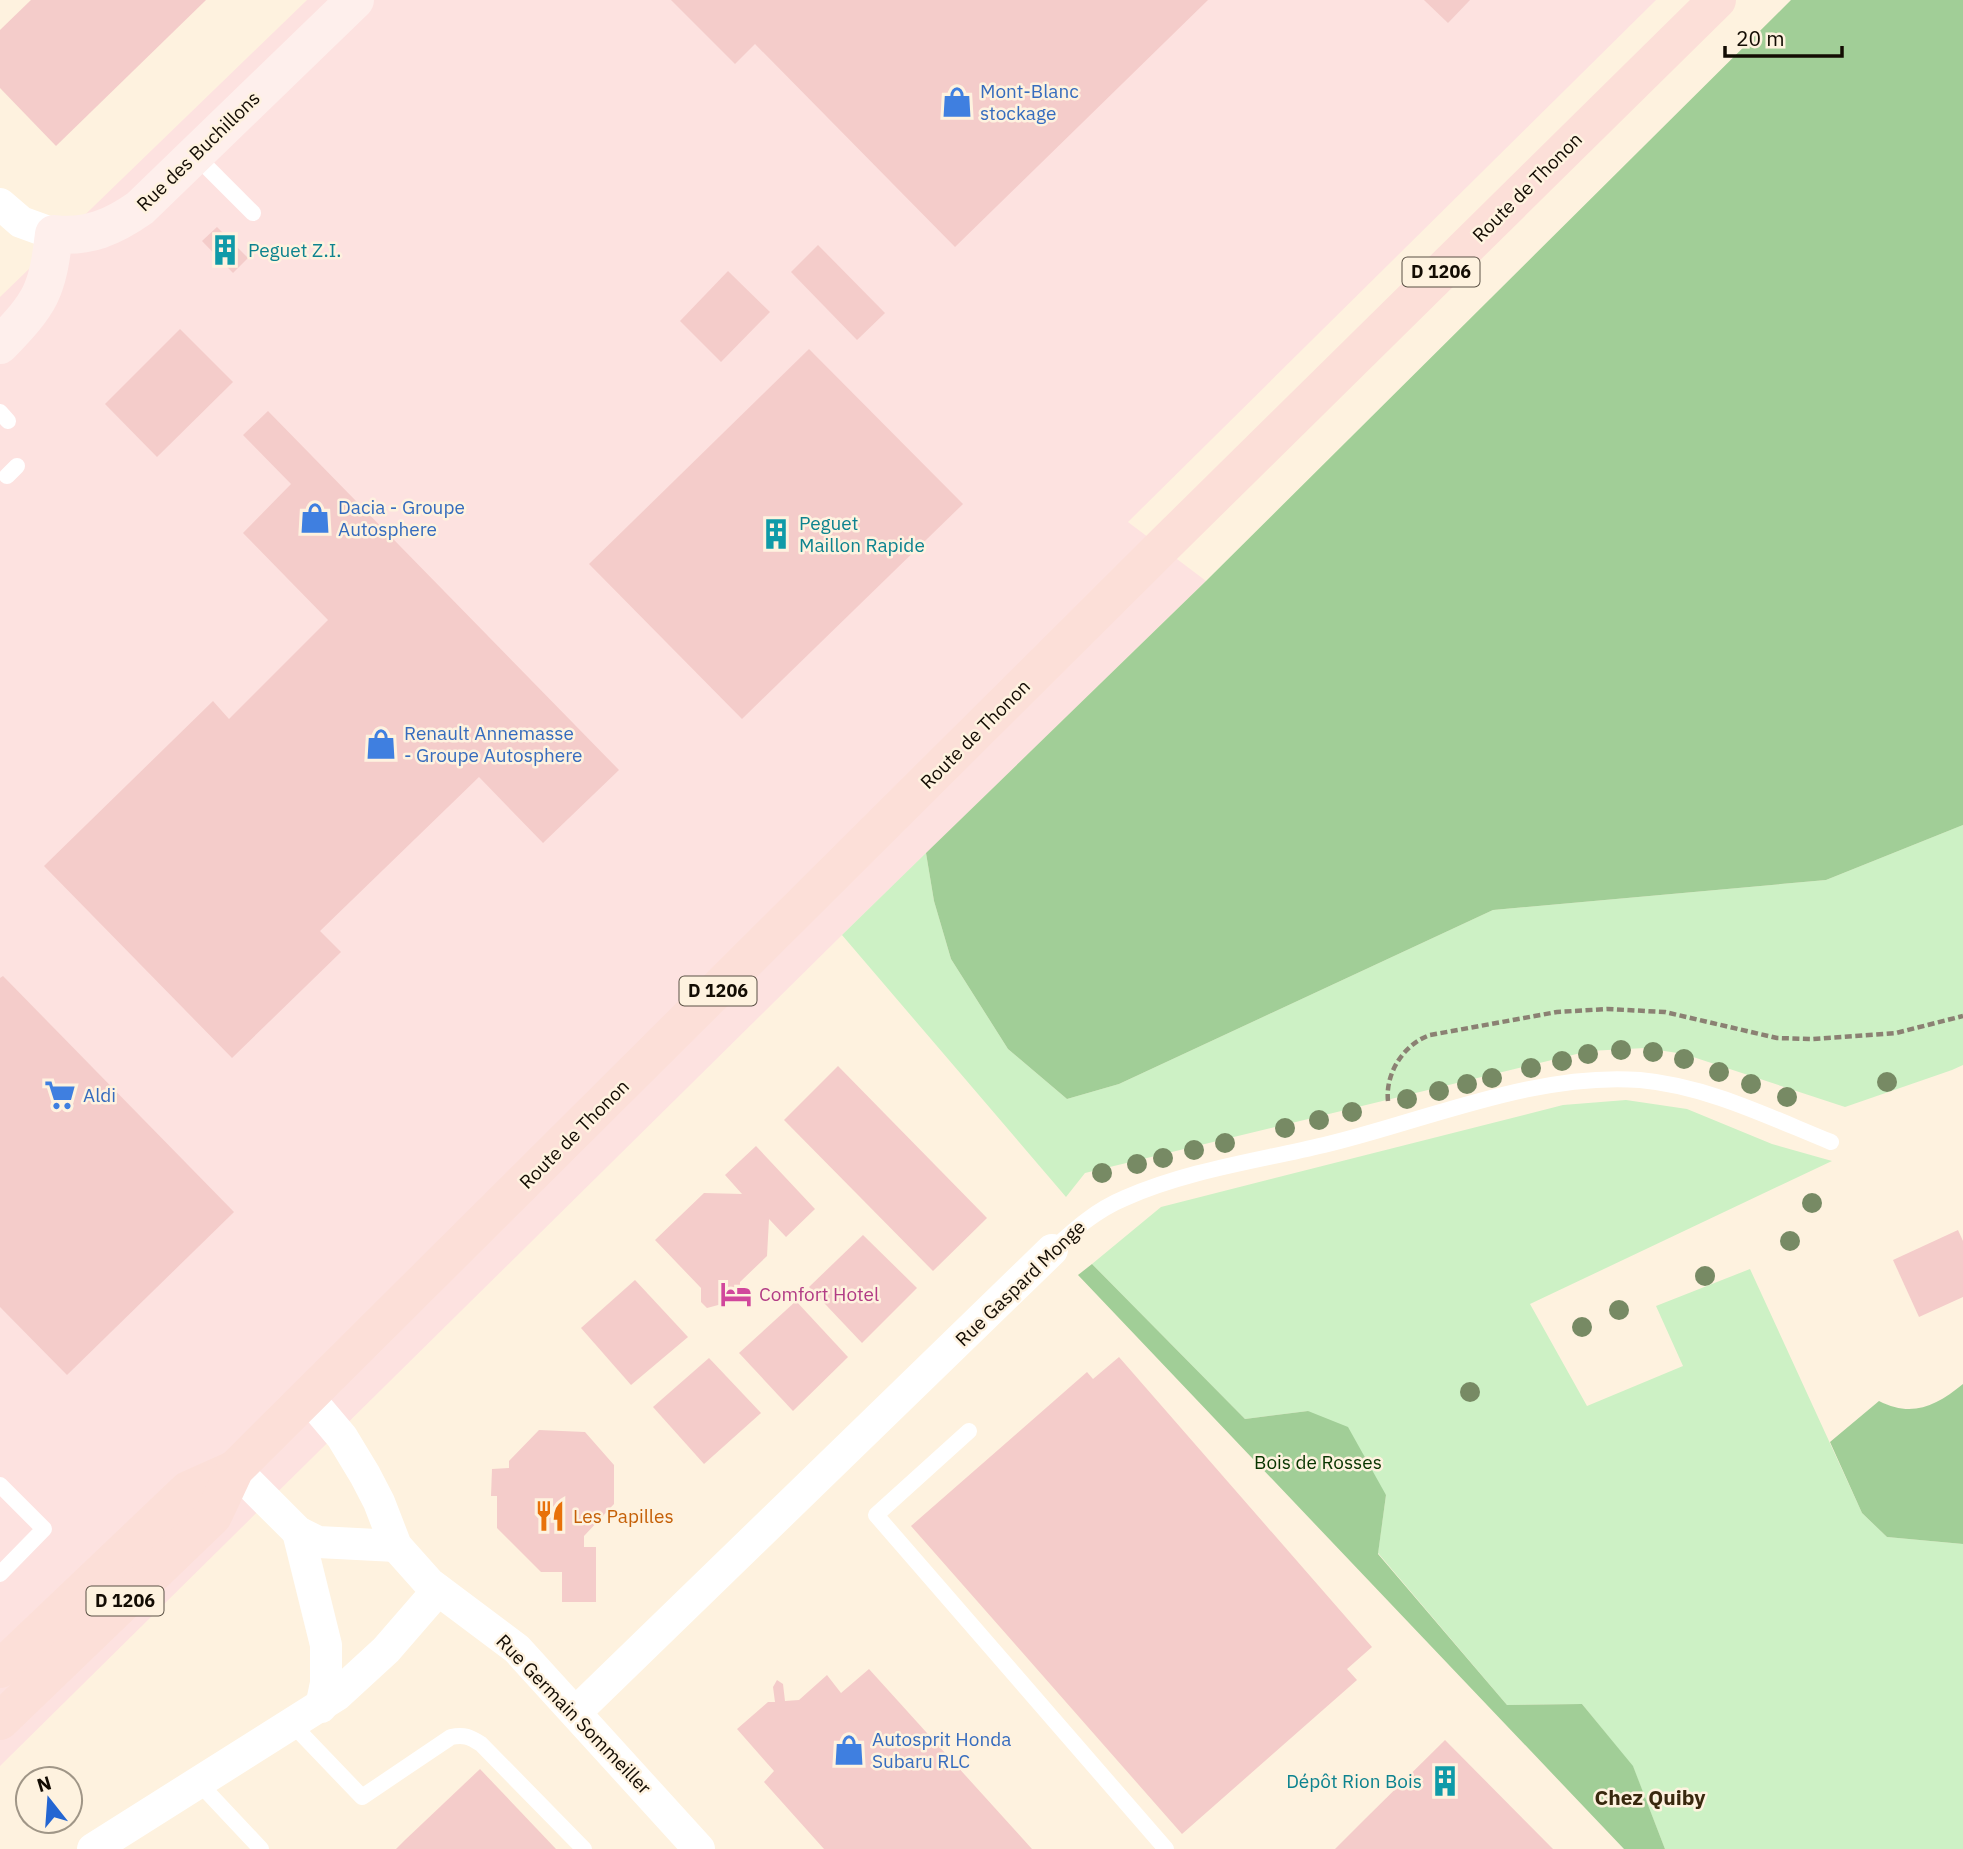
<svg xmlns="http://www.w3.org/2000/svg" width="1963" height="1849" font-family="'IBM Plex Sans',sans-serif">
  <style>
    .commercial { fill: #fde2e0 }
    .green { fill: #cdf1c5 }
    .forest { fill: #a1ce97 }
    .building { fill: #f4ccca }
    .lines { fill: none; stroke-linecap: round; stroke-linejoin: round }
    .path { stroke: #8b8173; stroke-width: 4.5; stroke-dasharray: 7 3.5; stroke-linecap: butt }
    .lane { stroke: #fff; stroke-width: 16 }
    .street { stroke: #fff; stroke-width: 32 }
    .secondary { stroke: #feefec; stroke-width: 38 }
    .primary { stroke: #fcdfd8; stroke-width: 38 }
    .tree { fill: #778a64 }
    .labels { text-anchor: middle; stroke-width: 5; stroke-linejoin: round; paint-order: stroke }
    .shield { fill: #fef2df; stroke: #5a5145; stroke-width: 2 }
    .shield-label { font-size: 18px; font-weight: bold; fill: #130c03 }
    .shop-label { font-size: 19px; fill: #366cbe; stroke: #fef2df; text-anchor: start }
    .street-label { font-size: 19px; fill: #130c03; stroke: #fef2df }
    .culture-label { font-size: 19px; fill: #0d838f; stroke: #fef2df; text-anchor: start }
    .hotel-label { font-size: 19px; fill: #b23c85; stroke: #fef2df; text-anchor: start }
    .park-label { font-size: 19px; fill: #083500; stroke: #fef2df }
    .food-label { font-size: 19px; fill: #c56008; stroke: #fef2df; text-anchor: start }
    .neighbourhood-label { font-size: 21px; font-weight: bold; fill: #38280e; stroke: #fef2df }
  </style>
  <rect width="100%" height="100%" fill="#fef2df"/>
  <!-- commercial -->
  <path class="commercial" d="M307,0H1656L1128,522L1206,581L842,935L0,1766V297Z"/>
  <!-- green -->
  <g class="green">
    <path d="M1963,825V1065L1952,1070L1845,1107L1684,1054L1645,1048L1589,1051L1085,1173L1066,1197L842,935L926,853L934,901L951,959L1008,1049L1067,1099L1119,1084L1493,910L1826,880Z"/>
    <path d="M1626,1100L1687,1109L1772,1144L1832,1161L1530,1304L1587,1406L1683,1366L1656,1306L1750,1269L1862,1513L1887,1537L1963,1544V1849H1665L1633,1767L1582,1704L1507,1705L1378,1553L1386,1495L1308,1411L1245,1419L1092,1264L1161,1207L1563,1105Z"/>
  </g>
  <!-- forest -->
  <g class="forest">
    <path d="M1791,0H1963V825L1826,880L1493,910L1119,1084L1067,1099L1008,1049L951,959L934,901L926,853L1206,581Z"/>
    <path d="M1092,1264L1245,1419L1308,1411L1348,1427L1386,1495L1378,1554L1507,1705L1582,1704L1633,1766L1665,1849H1624L1078,1275Z"/>
    <path d="M1963,1384V1544L1887,1537L1862,1513L1830,1442L1879,1401C1912,1418 1936,1406 1963,1384Z"/>
  </g>
  <!-- building -->
  <g class="building">
    <path d="M31,0H206L56,146L0,88V30Z"/>
    <path d="M671,0H1208L955,247L755,44L735,64Z"/>
    <path d="M1424,0H1470L1448,23Z"/>
    <path d="M217,227L248,258L233,273L202,241Z"/>
    <path d="M818,245L885,313L857,340L791,272Z"/>
    <path d="M728,271L770,312L721,362L680,321Z"/>
    <path d="M180,329L233,382L157,457L105,404Z"/>
    <path d="M809,349L963,504L742,719L589,564Z"/>
    <path d="M268,411L619,770L543,843L479,777L320,931L341,952L232,1058L44,866L213,701L229,719L328,620L243,533L291,484L243,435Z"/>
    <path d="M3,976L234,1212L67,1375L0,1307V978Z"/>
    <path d="M838,1066L987,1218L933,1271L784,1120Z"/>
    <path d="M756,1146L815,1209L786,1237L769,1219L767,1256L740,1282V1295L733,1301L707,1308L701,1302V1288L655,1240L704,1193L742,1194L725,1175Z"/>
    <path d="M1958,1230L1963,1241V1297L1919,1317L1893,1260Z"/>
    <path d="M863,1235L917,1288L862,1343L809,1287Z"/>
    <path d="M635,1280L688,1337L631,1385L581,1328Z"/>
    <path d="M796,1301L848,1357L793,1411L739,1353Z"/>
    <path d="M1119,1357L1372,1647L1347,1669L1357,1680L1182,1834L911,1526L1087,1372L1093,1379Z"/>
    <path d="M709,1358L761,1413L704,1464L653,1407Z"/>
    <path d="M539,1430L585,1432L614,1465V1504L584,1536V1547H596V1602H562V1572H541L497,1528V1496H491L492,1469L509,1468V1461Z"/>
    <path d="M869,1669L1032,1849H824L764,1782L774,1771L737,1729L768,1702H775L773,1687L777,1680L783,1684L785,1701L799,1700L827,1675L841,1693Z"/>
    <path d="M1445,1740L1553,1849H1335L1362,1822Z"/>
    <path d="M480,1769L556,1849H396L405,1840Z"/>
  </g>
  <g class="lines">
    <!-- path -->
    <path class="path" d="M1388,1101C1385,1073 1404,1044 1430,1035L1557,1012L1607,1009L1665,1012L1777,1038L1812,1039L1896,1033L1963,1016"/>
    <!-- lane -->
    <g class="lane">
      <path d="M195,155L253,213"/>
      <path d="M0,412L8,421"/>
      <path d="M7,476L17,466"/>
      <path d="M1052,1250C1075,1229 1096,1210 1125,1198C1189,1170 1257,1161 1324,1145C1425,1121 1535,1072 1640,1080C1707,1086 1769,1117 1831,1142"/>
      <path d="M969,1431L876,1515L1166,1849"/>
      <path d="M0,1485L44,1529L0,1574"/>
      <path d="M293,1725L362,1797L451,1737C464,1734 470,1737 481,1744L584,1849"/>
      <path d="M199,1783L261,1849"/>
    </g>
    <!-- street -->
    <g class="street">
      <path d="M0,204L21,222L54,234"/>
      <path d="M309,1398L342,1437L365,1475L379,1502L396,1546L429,1583L517,1649L699,1849"/>
      <path d="M235,1469L298,1532L318,1542L396,1546"/>
      <path d="M298,1532L326,1645V1683L321,1707"/>
      <path d="M576,1712L1052,1250"/>
      <path d="M93,1849L337,1695L386,1650L438,1590"/>
    </g>
    <!-- secondary -->
    <path class="secondary" d="M0,345C41,302 47,293 54,234C88,238 113,227 140,208L355,0"/>
    <!-- primary -->
    <g class="primary">
      <path d="M0,1669L188,1490L235,1469"/>
      <path d="M0,1721L213,1516L235,1469L1166,543L1717,0"/>
    </g>
  </g>
  <!-- trees -->
  <g class="tree">
    <circle cx="1621" cy="1050" r="10"/>
    <circle cx="1653" cy="1052" r="10"/>
    <circle cx="1588" cy="1054" r="10"/>
    <circle cx="1684" cy="1059" r="10"/>
    <circle cx="1562" cy="1061" r="10"/>
    <circle cx="1531" cy="1068" r="10"/>
    <circle cx="1719" cy="1072" r="10"/>
    <circle cx="1492" cy="1078" r="10"/>
    <circle cx="1887" cy="1082" r="10"/>
    <circle cx="1467" cy="1084" r="10"/>
    <circle cx="1751" cy="1084" r="10"/>
    <circle cx="1439" cy="1091" r="10"/>
    <circle cx="1787" cy="1097" r="10"/>
    <circle cx="1407" cy="1099" r="10"/>
    <circle cx="1352" cy="1112" r="10"/>
    <circle cx="1319" cy="1120" r="10"/>
    <circle cx="1285" cy="1128" r="10"/>
    <circle cx="1225" cy="1143" r="10"/>
    <circle cx="1194" cy="1150" r="10"/>
    <circle cx="1163" cy="1158" r="10"/>
    <circle cx="1137" cy="1164" r="10"/>
    <circle cx="1102" cy="1173" r="10"/>
    <circle cx="1812" cy="1203" r="10"/>
    <circle cx="1790" cy="1241" r="10"/>
    <circle cx="1705" cy="1276" r="10"/>
    <circle cx="1619" cy="1310" r="10"/>
    <circle cx="1582" cy="1327" r="10"/>
    <circle cx="1470" cy="1392" r="10"/>
  </g>
  <!-- icons -->
  <defs>
    <symbol id="shop-bare" viewBox="-9 -9 18 18"><path d="M-5-2.5h2.3a2.7 3.5 0 0 1 5.4 0H5L5.5 6h-11ZM-1.5-2.5h3a1.5 2.3 0 0 0-3 0Z" fill="#3f7fe0" stroke="#fef2df" stroke-width="2.5" paint-order="stroke"/></symbol>
    <symbol id="building-bare" viewBox="-9 -9 18 18"><path d="M-4-6H4V6H1V3H-1V6H-4ZM-2.5-4.3h1.7v1.8h-1.7ZM.8-4.3h1.7v1.8H.8ZM-2.5-1h1.7V.8h-1.7ZM.8-1h1.7V.8H.8Z" fill="#0f9aa8" stroke="#fef2df" stroke-width="2.5" paint-order="stroke"/></symbol>
    <symbol id="supermarket-bare" viewBox="-9 -9 18 18"><path d="M-6-5.5h2.5l.6 2H6L4.5 2H-2.5L-4.4-4H-6ZM-1.5 3.2a1.3 1.3 0 1 0 .1 0ZM3 3.2a1.3 1.3 0 1 0 .1 0Z" fill="#3f7fe0" stroke="#fef2df" stroke-width="2.5" paint-order="stroke"/></symbol>
    <symbol id="hotel-bare" viewBox="-9 -9 18 18"><path d="M-6-4.5h1.5V1H6V5H4.5V3h-9V5H-6ZM-4 0a1.8 1.8 0 1 1 3.6 0ZM.5 0V-2.5h3Q6-2.5 6 0Z" fill="#d1479c" stroke="#fef2df" stroke-width="2.5" paint-order="stroke"/></symbol>
    <symbol id="restaurant-bare" viewBox="-9 -9 18 18"><path d="M-5-6h1v4h1v-4h1v4h1v-4h1v5L-1.5 .5V6h-2V.5L-5-1ZM5-6V6H3V1.5H1.5Q1.5-4 5-6Z" fill="#e8710a" stroke="#fef2df" stroke-width="2.5" paint-order="stroke"/></symbol>
  </defs>
  <g fill-rule="evenodd">
    <use href="#shop-bare" x="935" y="80" width="44" height="44"/>
    <use href="#building-bare" x="203" y="228" width="44" height="44"/>
    <use href="#shop-bare" x="293" y="496" width="44" height="44"/>
    <use href="#building-bare" x="754" y="512" width="44" height="44"/>
    <use href="#shop-bare" x="359" y="722" width="44" height="44"/>
    <use href="#supermarket-bare" x="38" y="1073" width="44" height="44"/>
    <use href="#hotel-bare" x="714" y="1272" width="44" height="44"/>
    <use href="#restaurant-bare" x="528" y="1494" width="44" height="44"/>
    <use href="#shop-bare" x="827" y="1728" width="44" height="44"/>
    <use href="#building-bare" x="1423" y="1759" width="44" height="44"/>
  </g>
  <g class="labels">
    <!-- shield labels -->
    <g class="shield">
      <rect x="1402.5" y="257.5" width="77" height="29" rx="5"/>
      <rect x="679.5" y="976.5" width="77" height="29" rx="5"/>
      <rect x="86.5" y="1586.5" width="77" height="29" rx="5"/>
    </g>
    <g class="shield-label">
      <text x="1441" y="278">D 1206</text>
      <text x="718" y="997">D 1206</text>
      <text x="125" y="1607">D 1206</text>
    </g>
    <!-- shop labels -->
    <g class="shop-label">
      <text x="980" y="98">Mont-Blanc<tspan x="980" dy="22">stockage</tspan></text>
      <text x="338" y="514">Dacia - Groupe<tspan x="338" dy="22">Autosphere</tspan></text>
      <text x="404" y="740">Renault Annemasse<tspan x="404" dy="22">- Groupe Autosphere</tspan></text>
      <text x="83" y="1102">Aldi</text>
      <text x="872" y="1746">Autosprit Honda<tspan x="872" dy="22">Subaru RLC</tspan></text>
    </g>
    <!-- street labels -->
    <g class="street-label">
      <text transform="translate(198 151) rotate(-44)" y="7">Rue des Buchillons</text>
      <text transform="translate(1527 187) rotate(-45)" y="7">Route de Thonon</text>
      <text transform="translate(975 734) rotate(-45)" y="7">Route de Thonon</text>
      <text transform="translate(574 1134) rotate(-45)" y="7">Route de Thonon</text>
      <text transform="translate(1020 1283) rotate(-44)" y="7">Rue Gaspard Monge</text>
      <text transform="translate(574 1714) rotate(46)" y="7">Rue Germain Sommeiller</text>
    </g>
    <!-- culture labels -->
    <g class="culture-label">
      <text x="248" y="257">Peguet Z.I.</text>
      <text x="799" y="530">Peguet<tspan x="799" dy="22">Maillon Rapide</tspan></text>
      <text x="1422" y="1788" text-anchor="end">Dépôt Rion Bois</text>
    </g>
    <!-- hotel labels -->
    <g class="hotel-label">
      <text x="759" y="1301">Comfort Hotel</text>
    </g>
    <!-- park labels -->
    <g class="park-label">
      <text x="1318" y="1469">Bois de Rosses</text>
    </g>
    <!-- food labels -->
    <g class="food-label">
      <text x="573" y="1523">Les Papilles</text>
    </g>
    <!-- neighbourhood labels -->
    <g class="neighbourhood-label">
      <text x="1650" y="1805">Chez Quiby</text>
    </g>
  </g>
  <!-- north arrow -->
  <g transform="translate(49 1800) rotate(343)"><circle r="33" fill="#fef2df" stroke="#a09687" stroke-width="2"/>
  <path d="M0-5L12 26L0 18L-12 26Z" fill="#2466d2"/>
  <text y="-10" font-size="19" font-weight="bold" text-anchor="middle" fill="#130c03">N</text>
  </g>
  <!-- scale -->
  <path d="M1725 46v10h117v-10" fill="none" stroke="#130c03" stroke-width="3.5"/>
  <text x="1736" y="46" font-size="21" fill="#130c03" stroke="#fef2df" stroke-width="5" paint-order="stroke">20 m</text>
</svg>
